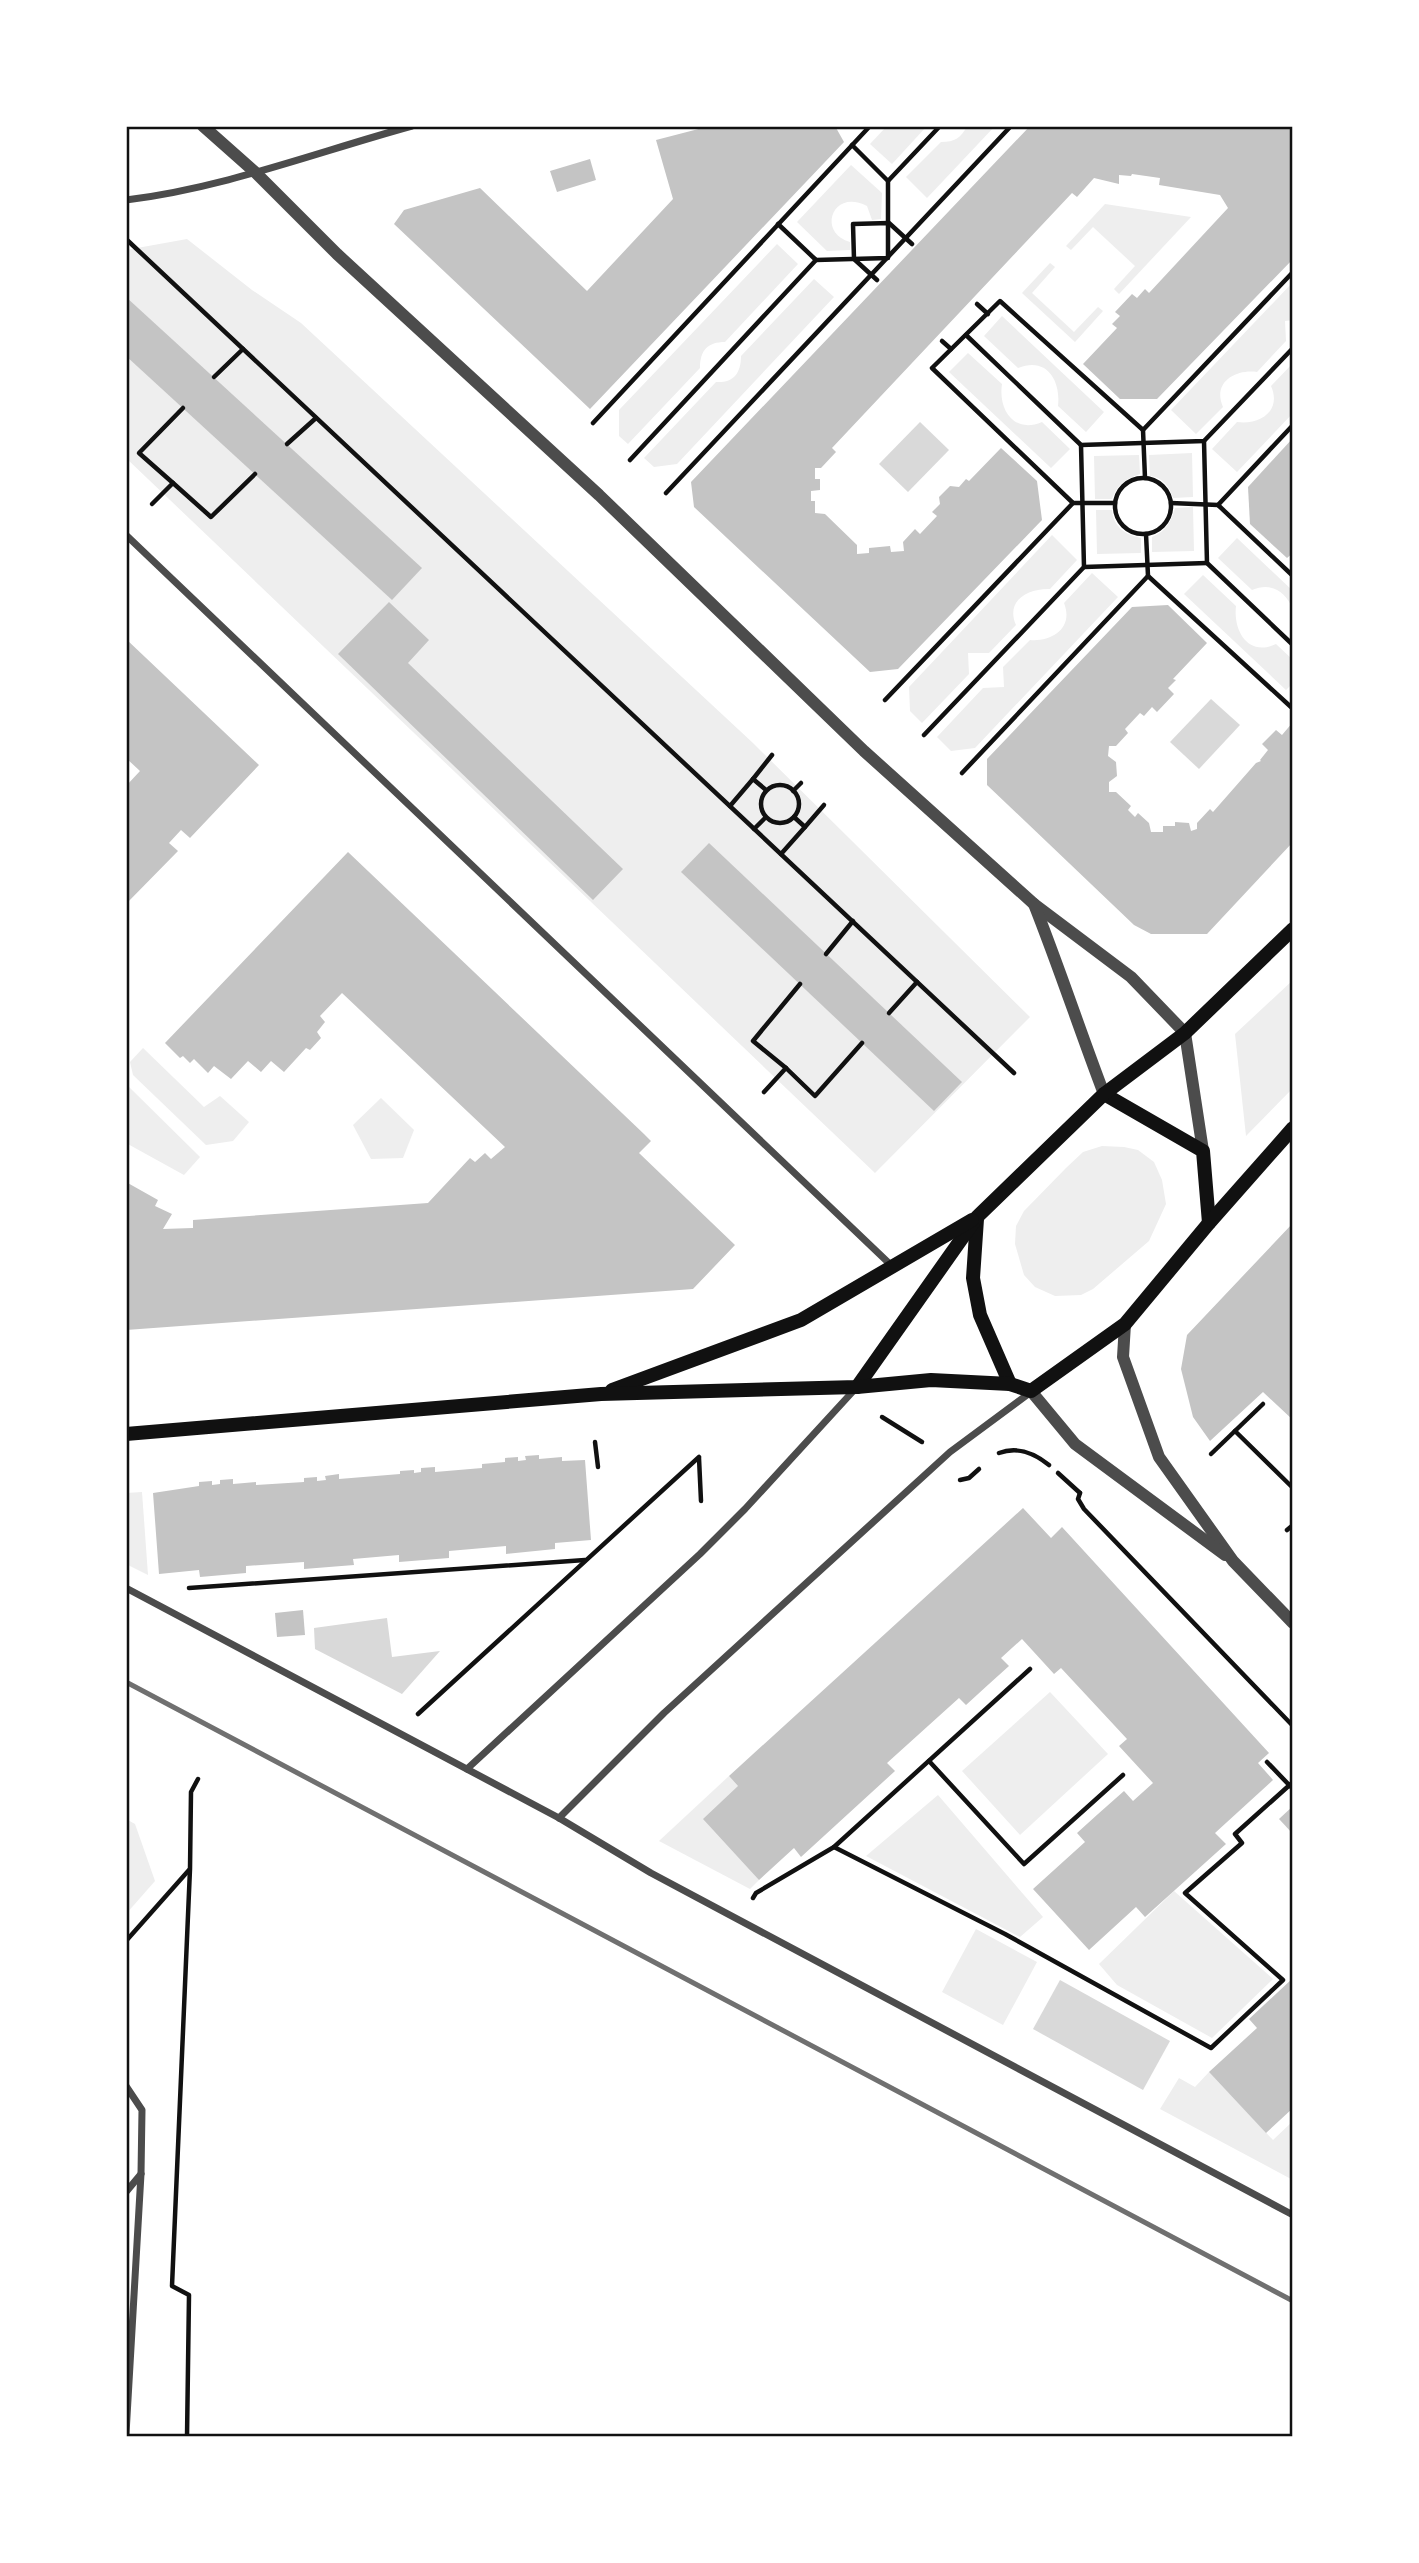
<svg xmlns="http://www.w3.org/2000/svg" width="1419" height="2563" font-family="Karla,sans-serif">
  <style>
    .green { fill: #eee }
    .water { fill: #d9d9d9 }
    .building { fill: #c4c4c4 }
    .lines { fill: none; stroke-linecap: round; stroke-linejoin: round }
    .path { stroke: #111; stroke-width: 4.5 }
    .minor { stroke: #4c4c4c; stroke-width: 7 }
    .tertiary { stroke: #4c4c4c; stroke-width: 12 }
    .secondary { stroke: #111; stroke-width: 14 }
    .rail { stroke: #707070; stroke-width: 5 }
    .neatline { fill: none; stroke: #111; stroke-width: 2.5 }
  </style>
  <rect width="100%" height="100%" fill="#fff"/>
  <!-- green -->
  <g class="green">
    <path d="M887,126H926V127L892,164L870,144Z"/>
    <path d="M967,126H995L927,198L906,177L941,142C955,142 961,138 967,126Z"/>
    <path d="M851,165L882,193L881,219L872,220L867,206C832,188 817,233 850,242V250L827,251L797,222Z"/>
    <path d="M1105,204L1191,217L1119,294L1114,289L1135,266L1093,227L1071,250L1066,246Z"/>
    <path d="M187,239L252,290L301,323L753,743L1030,1017L875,1173L126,458V250Z"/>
    <path d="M777,244L798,264L725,342C708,342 700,350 700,368L628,444L619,436V410Z"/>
    <path d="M1050,263L1055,267L1032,293L1074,332L1098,307L1103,311L1075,342L1022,293Z"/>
    <path d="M814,279L834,297L677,464L654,467L644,458L716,382C733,383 741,374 741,356Z"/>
    <path d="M1293,282V320L1285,321L1286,341L1257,372C1236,369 1212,382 1223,407L1196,434L1171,410Z"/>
    <path d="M1002,316L1104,412L1086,432L1058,406C1061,381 1047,356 1018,368L984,336Z"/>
    <path d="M968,353L1002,384C998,410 1014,434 1042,422L1070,449L1051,468L949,372Z"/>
    <path d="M1293,363V413L1237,472L1212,449L1237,422C1260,425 1282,411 1271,386Z"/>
    <path d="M1192,453L1193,497L1173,498C1170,487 1162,477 1150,476L1149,455Z"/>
    <path d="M1139,455L1140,474C1125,479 1118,484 1112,499H1095L1094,456Z"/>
    <path d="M1193,507L1194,551L1152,552V537C1166,531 1171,522 1175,508Z"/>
    <path d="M1096,510H1112C1113,526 1125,535 1141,538V553L1097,554Z"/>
    <path d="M1052,535L1077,560L1050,589C1029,588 1005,600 1016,625L989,653H968L969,674L922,723L910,711L909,687Z"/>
    <path d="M1237,538L1293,591V609C1285,591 1271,582 1252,590L1218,558Z"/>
    <path d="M1092,573L1118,597L975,748L951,751L937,737L983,688L1004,687L1003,667L1030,640C1052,642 1074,628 1064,603Z"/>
    <path d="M1203,575L1236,606C1233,631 1248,657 1276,644L1293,660V683L1286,690L1184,594Z"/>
    <path d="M1293,980V1088L1246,1136L1235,1034Z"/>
    <path d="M143,1048L204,1107L220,1096L249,1122L233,1141L206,1145L133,1075L130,1062Z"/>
    <path d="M126,1084L200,1157L184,1175L126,1143Z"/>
    <path d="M381,1098L414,1130L403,1158L371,1159L353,1125Z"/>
    <path d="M1102,1146L1124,1147L1138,1150L1154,1162L1162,1180L1166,1204L1149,1241L1093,1289L1081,1295L1055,1296L1035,1287L1024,1275L1015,1244L1016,1226L1024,1211L1066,1168L1083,1152Z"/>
    <path d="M142,1492L148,1575L126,1564V1493Z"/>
    <path d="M1050,1692L1108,1754L1020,1835L962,1771Z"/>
    <path d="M729,1776L738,1786L759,1880L750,1889L659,1841Z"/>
    <path d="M938,1795L1043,1917L1020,1937L866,1856Z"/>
    <path d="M126,1819L135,1824L155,1881L126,1914Z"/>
    <path d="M1174,1891L1273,1979L1212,2038L1117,1985L1099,1964Z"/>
    <path d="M976,1929L1037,1962L1003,2025L942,1992Z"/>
    <path d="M1209,2072L1273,2140L1293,2121L1291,2179L1160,2109L1179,2078L1195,2087Z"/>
  </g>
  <!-- water -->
  <g class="water">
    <path d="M920,422L949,450L908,492L879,464Z"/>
    <path d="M1211,699L1240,725L1199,769L1170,742Z"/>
    <path d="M387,1618L392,1657L440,1651L402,1694L315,1649L314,1628Z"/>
    <path d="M1060,1980L1170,2041L1143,2090L1033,2029Z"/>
  </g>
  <!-- building -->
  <g class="building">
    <path d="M710,126H835L844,142L590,409L394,224L404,210L480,188L587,291L673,199L656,140Z"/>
    <path d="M1030,126L1291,128L1293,259L1157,399H1120L1083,364L1117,328L1112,324L1120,316L1115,312L1132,294L1137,298L1145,289L1149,293L1228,208L1220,195L1159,185L1160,178L1132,174L1131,176L1119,175V184L1094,178L1077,197L1072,193L832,448L836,452L821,468H815V479H820V490L811,491V501H815V513L825,514L857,545V554L869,553V548L890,546L891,552L904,551L903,542L915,529L920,534L937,516L932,512L940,504L939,497L950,486L959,487L966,479L969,481L1001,448L1037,481L1042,520L898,669L870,672L694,507L691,482Z"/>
    <path d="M590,159L596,180L557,192L550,171Z"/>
    <path d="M126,297L422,568L392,600L126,356Z"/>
    <path d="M1293,438V553L1287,558L1250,524L1248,487Z"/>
    <path d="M389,602L429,640L408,663L623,869L593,900L338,654Z"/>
    <path d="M1168,605L1207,643L1173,679L1176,680L1168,688L1174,694L1157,712L1152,707L1144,716L1140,713L1125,729L1128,733L1116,746H1109L1108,756L1116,762L1117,776L1109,782V792H1116L1131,806L1128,810L1135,817L1138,813L1149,823L1151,832H1163V826H1175V822L1189,823L1191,831L1197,829V823L1210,809L1213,812L1256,763L1261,761L1260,760L1268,750L1262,744L1276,730L1282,735L1293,722V842L1207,934H1151L1134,925L987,785V759L1132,607Z"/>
    <path d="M126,639L259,765L190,838L181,830L169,843L178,851L126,904V786L140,771L126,758Z"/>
    <path d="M709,843L962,1082L934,1111L681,872Z"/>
    <path d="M348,852L644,1134L651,1141L639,1153L735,1245L693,1289L126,1330V1182L158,1200L155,1206L172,1214L163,1229L193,1228V1220L428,1203L470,1158L475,1162L485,1153L491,1159L505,1147L342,993L320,1016L325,1022L317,1032L321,1038L310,1050L306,1048L284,1072L271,1061L261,1072L248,1061L231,1079L214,1066L208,1073L194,1059L190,1063L183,1056L180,1058L165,1043Z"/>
    <path d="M1293,1223V1420L1263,1392L1210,1441L1193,1417L1181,1369L1187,1335Z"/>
    <path d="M539,1455V1459L562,1457V1461L585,1460L591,1540L555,1543V1549L506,1554V1546L449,1551V1558L399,1562V1555L353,1559L354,1565L304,1569V1562L246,1566V1573L200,1577L199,1570L159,1574L153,1493L199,1486V1482L212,1481V1485L220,1484V1480L233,1479V1484L256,1482V1485L304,1482V1478L317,1477V1481L326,1480L325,1476L339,1474V1479L400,1474V1471L414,1470V1473L421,1472V1468L435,1467V1472L482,1468V1464L505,1462V1458L518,1457V1461L526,1460L525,1456Z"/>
    <path d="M1023,1508L1051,1538L1062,1527L1269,1753L1258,1763L1273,1780L1215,1833L1226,1844L1145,1917L1136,1907L1089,1950L1033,1889L1085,1842L1077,1833L1098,1814L1124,1791L1133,1801L1153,1783L1119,1746L1127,1739L1061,1668L1054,1674L1022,1639L1001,1658L1009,1666L989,1684L966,1705L959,1698L887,1763L895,1771L801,1857L794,1848L759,1880L703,1819L738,1786L729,1776Z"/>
    <path d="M303,1610L305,1635L277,1637L275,1613Z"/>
    <path d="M1293,1806V1834L1279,1819Z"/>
    <path d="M1293,1978V2108L1266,2133L1209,2072L1257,2028L1249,2019Z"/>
  </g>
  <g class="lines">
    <!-- path -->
    <g class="path">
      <path d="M888,181L940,126"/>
      <path d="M778,224L816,260L888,258V181L852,145"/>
      <path d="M126,239L1014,1073"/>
      <path d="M877,280L854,259L853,224L889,223L912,244"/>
      <path d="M977,304L988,314"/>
      <path d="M966,335L1081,445L1204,441L1293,348"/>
      <path d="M942,341L951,349"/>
      <path d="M214,377L243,349"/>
      <path d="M593,423L870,126"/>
      <path d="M1204,441L1207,563L1293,645"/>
      <path d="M287,444L316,418"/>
      <path d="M630,460L816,260"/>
      <circle cx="1143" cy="506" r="28"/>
      <path d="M1145,478L1143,430L1293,272"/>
      <path d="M173,483L211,517L255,474"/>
      <path d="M666,493L1011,126"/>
      <path d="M1115,503H1073L932,368L1000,301L1143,430"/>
      <path d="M1171,503L1218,505L1293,576"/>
      <path d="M152,504L173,483L139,453L183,408"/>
      <path d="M1218,505L1293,425"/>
      <path d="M1084,567L1207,563"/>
      <path d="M1148,576L1291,707L1293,705"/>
      <path d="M885,700L1073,503"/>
      <path d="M924,735L1084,567L1081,445"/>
      <path d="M962,773L1148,576L1146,534"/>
      <path d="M753,779L772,755"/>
      <circle cx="780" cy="804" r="19"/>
      <path d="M793,791L801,783"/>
      <path d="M730,806L753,779L766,790"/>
      <path d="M794,817L805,827L824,805"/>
      <path d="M754,829L765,818"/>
      <path d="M781,854L805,827"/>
      <path d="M826,954L853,921"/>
      <path d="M889,1013L917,982"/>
      <path d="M786,1068L753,1041L800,984"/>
      <path d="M764,1092L786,1068L815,1096L862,1043"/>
      <path d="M882,1417L922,1442"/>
      <path d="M1235,1431L1293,1488"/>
      <path d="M595,1442L598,1467"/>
      <path d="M999,1453C1018,1446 1034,1453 1049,1465"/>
      <path d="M1211,1454L1263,1404"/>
      <path d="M699,1458L701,1501"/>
      <path d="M1058,1473L1080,1493"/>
      <path d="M960,1480L969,1478L979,1469"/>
      <path d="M1080,1493L1078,1499L1084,1509L1293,1726"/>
      <path d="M1287,1530L1293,1525"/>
      <path d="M189,1588L585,1560"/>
      <path d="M418,1714L699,1457"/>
      <path d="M929,1761L1024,1864L1123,1775"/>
      <path d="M1267,1762L1293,1789"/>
      <path d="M834,1847L1030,1669"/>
      <path d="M753,1898L756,1893L834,1847L1005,1934L1211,2048L1283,1980L1185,1893L1242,1843L1235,1834L1293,1782"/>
      <path d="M126,1941L189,1870"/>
      <path d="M187,2437L189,2295L172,2286L190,1869L191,1792L198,1779"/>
    </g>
    <!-- minor -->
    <g class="minor">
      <path d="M126,200C224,188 317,152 412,126"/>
      <path d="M126,535L893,1267"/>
      <path d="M126,1588L559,1818L651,1873L1293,2215"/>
      <path d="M467,1769L700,1554L745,1509L856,1388"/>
      <path d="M559,1818L664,1713L950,1452L1031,1392"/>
      <path d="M126,2086L142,2110L141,2174L126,2434"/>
      <path d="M126,2192L141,2174"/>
    </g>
    <!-- tertiary -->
    <g class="tertiary">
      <path d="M203,126L256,173L337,254L599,495L864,751L1034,904L1131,977L1185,1033L1203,1151"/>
      <path d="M1034,904C1059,967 1080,1031 1104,1094"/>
      <path d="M1125,1324L1123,1357L1159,1457L1233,1561L1293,1623"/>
      <path d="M1031,1391L1075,1444L1225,1555"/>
    </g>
    <!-- secondary -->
    <g class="secondary">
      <path d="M1104,1094L1203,1151L1209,1223"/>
      <path d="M977,1219L973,1278L980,1315L1010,1384"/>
      <path d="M857,1387L977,1217L1104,1094L1185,1033L1293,929"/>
      <path d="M612,1390L801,1320L972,1220"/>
      <path d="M126,1434L601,1394L857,1387L931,1380L1010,1384L1031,1391L1125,1324L1209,1223L1293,1128"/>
    </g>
    <!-- rail -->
    <path class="rail" d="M126,1682L1293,2301"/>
  </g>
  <!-- border -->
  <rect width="1419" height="2563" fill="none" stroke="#ffffff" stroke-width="256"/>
  <rect x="128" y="128" width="1163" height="2307" class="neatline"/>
</svg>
